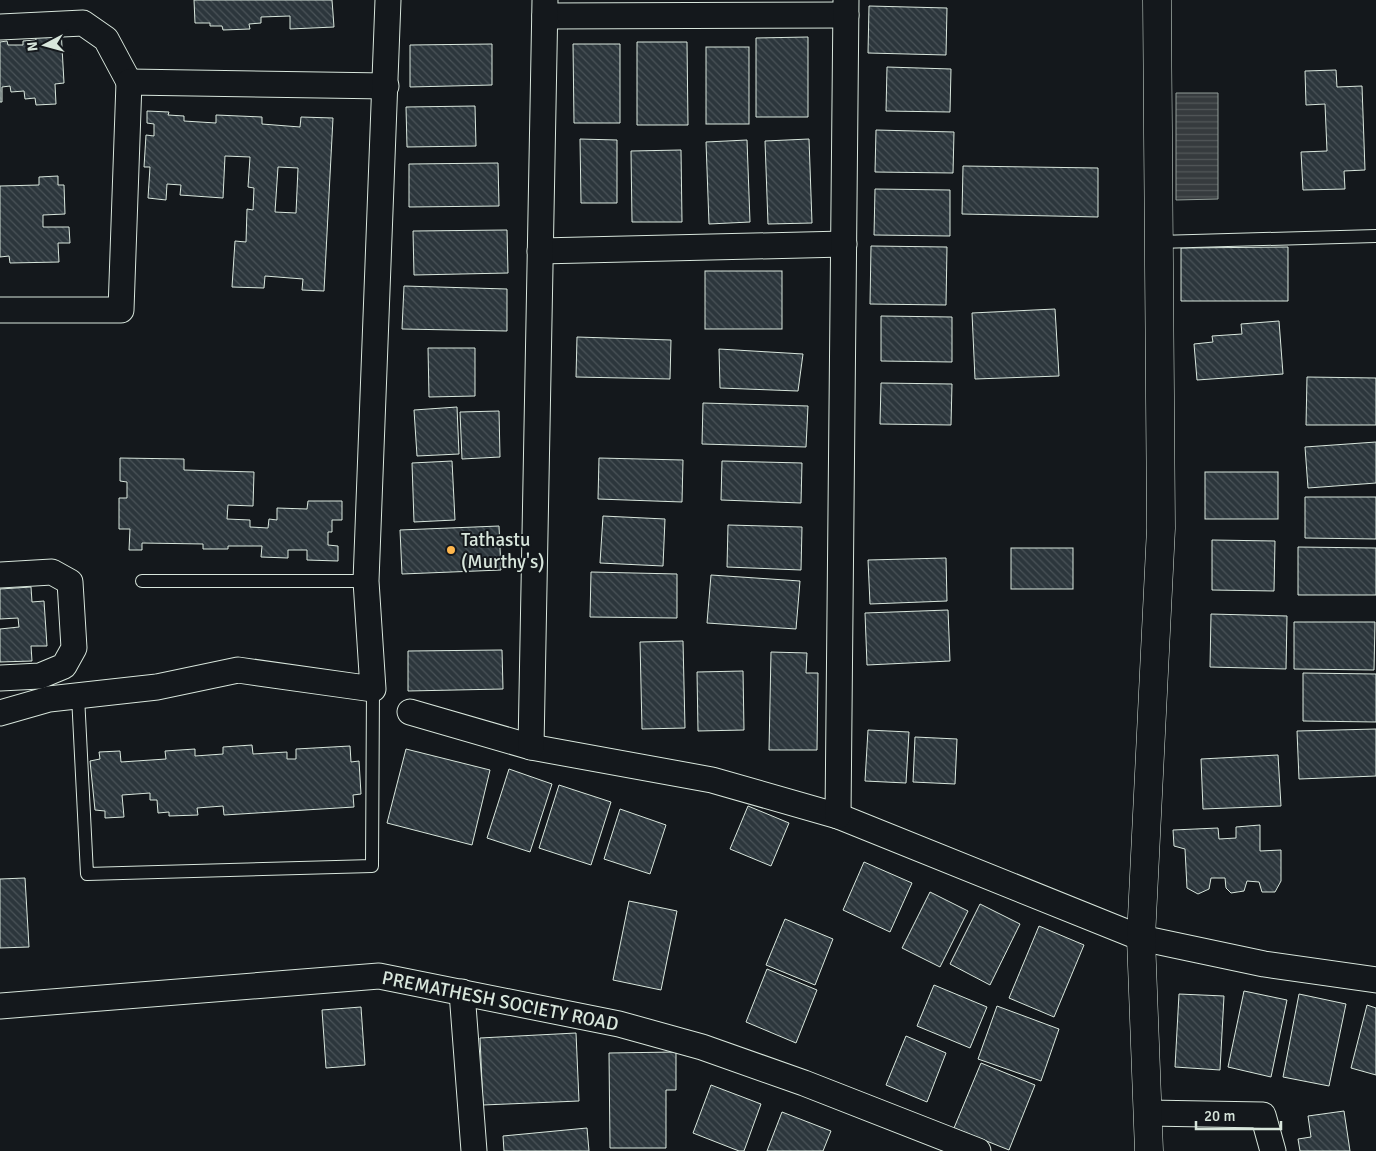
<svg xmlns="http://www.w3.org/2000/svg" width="1376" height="1151" font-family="Signika,sans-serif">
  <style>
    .water { fill: url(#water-rules); stroke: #939e99 }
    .building { fill: url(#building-back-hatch); stroke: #d8e6dc; fill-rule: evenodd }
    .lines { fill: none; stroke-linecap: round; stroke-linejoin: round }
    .service-casing { stroke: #d8e6dc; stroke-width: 14 }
    .minor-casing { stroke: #d8e6dc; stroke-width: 27 }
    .tertiary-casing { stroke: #d8e6dc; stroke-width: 29 }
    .service { stroke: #14181c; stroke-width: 12 }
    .minor { stroke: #14181c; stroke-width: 25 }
    .tertiary { stroke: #14181c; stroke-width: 28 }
    .poi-dot { fill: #ffb74d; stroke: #14181c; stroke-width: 2 }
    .labels { text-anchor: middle; stroke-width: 4; stroke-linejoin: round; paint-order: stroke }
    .poi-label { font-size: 19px; fill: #d8e6dc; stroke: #14181c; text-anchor: start }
    .street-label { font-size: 19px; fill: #d8e6dc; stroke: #14181c }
  </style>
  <defs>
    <pattern id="water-rules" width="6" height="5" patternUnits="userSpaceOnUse" patternTransform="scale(1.25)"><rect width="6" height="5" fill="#363b3e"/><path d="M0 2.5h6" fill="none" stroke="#525759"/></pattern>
    <pattern id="building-back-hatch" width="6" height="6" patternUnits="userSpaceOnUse" patternTransform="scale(1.25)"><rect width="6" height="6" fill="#2c363c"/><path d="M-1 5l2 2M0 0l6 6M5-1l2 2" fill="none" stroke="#4a5358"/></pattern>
  </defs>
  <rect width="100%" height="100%" fill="#14181c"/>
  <!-- water -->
  <path class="water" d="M1176,93H1218V199L1176,200Z"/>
  <!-- building -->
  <g class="building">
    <path d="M194,0H332L334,27L290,29V16L261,17V23L249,24L250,29L223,30L222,26H210V23H195Z"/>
    <path d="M869,6L947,8L946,55L868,53Z"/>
    <path d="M61,29L64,83L55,84L56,104L36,105L35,98L25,99L24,91L11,92L10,86L2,87V102H0V42L7,41L8,45H23V41L36,40L35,30Z"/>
    <path d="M808,37V117H756V38Z"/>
    <path d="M637,42H687L688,125H637Z"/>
    <path d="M492,44V85L410,87V45Z"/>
    <path d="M573,44H620V123H574Z"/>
    <rect x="706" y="47" width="43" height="77"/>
    <path d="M887,67L951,69L950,112L886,111Z"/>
    <path d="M1336,70L1337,87L1362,86L1365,170L1344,171L1345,189L1303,190L1301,152L1327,151L1325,104L1306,105L1305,71Z"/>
    <path d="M475,106L476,146L407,147L406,107Z"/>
    <path d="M147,111L169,112L168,115L184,116V121L216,123V115L262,117V124L300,127L301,117L333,118L324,291L302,290L303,279L265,276L264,288L232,287L235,241L246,242L247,209L253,210L254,188L248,187L250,157L225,156L223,198L180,195L181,185L167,184L166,200L148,198L150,167H144L146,135L154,136V124L147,123ZM278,167L298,168L296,213L275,212Z"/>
    <path d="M876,130L954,132L953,173L875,172Z"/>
    <path d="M580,139L617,140V203H581Z"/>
    <path d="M809,139L812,223L768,224L765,141Z"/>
    <path d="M747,140L750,222L709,224L706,142Z"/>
    <path d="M681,150L682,222H632L631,151Z"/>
    <path d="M498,163L499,206L409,207V164Z"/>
    <path d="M963,166L1098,168V217L962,214Z"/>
    <path d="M58,176V185H64L65,214L43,215V227H69L70,243H58L59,262L10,263L9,256L0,257V186L39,185V177Z"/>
    <path d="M875,189L950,190V236L874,235Z"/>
    <path d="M507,230L508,273L414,275L413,231Z"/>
    <path d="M871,246L947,247L946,305L870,304Z"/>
    <path d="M1288,247V301H1181V248Z"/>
    <rect x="705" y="271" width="77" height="58"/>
    <path d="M404,286L507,289V331L402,329Z"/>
    <path d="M1055,309L1059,376L975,379L972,313Z"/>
    <path d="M881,316L952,317V362L881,361Z"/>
    <path d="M1279,321L1283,374L1197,380L1194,344L1213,342L1212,336L1242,334L1241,324Z"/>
    <path d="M577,337L671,340L670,379L576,377Z"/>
    <path d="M428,348H475V396L429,397Z"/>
    <path d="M719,349L803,354L798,391L720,388Z"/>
    <path d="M1307,377L1376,378V425H1306Z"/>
    <path d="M881,383L952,384L951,425L880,424Z"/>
    <path d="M703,403L808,406L806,447L702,444Z"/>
    <path d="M457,407L459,454L417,456L414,410Z"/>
    <path d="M499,411L500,457L462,459L460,412Z"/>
    <path d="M1376,442V483L1308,488L1305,447Z"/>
    <path d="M120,458L184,459V470L254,472L253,506L228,505L227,519L250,520V527L268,528L269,519L277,520V508L307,509L308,501H342V520H332V532H328V545L338,546V561L307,560V550H288V558L261,557L262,546H228V549H203V544L142,543V550H129L130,529H119V498H127V482L120,481Z"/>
    <path d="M599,458L683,460L682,502L598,499Z"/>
    <path d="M452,461L455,520L414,522L412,463Z"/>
    <path d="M722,461L802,463L801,503L721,500Z"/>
    <rect x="1205" y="472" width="73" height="47"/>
    <path d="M1305,497H1376V539L1305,538Z"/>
    <path d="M603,516L665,519L663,566L600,563Z"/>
    <path d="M728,525L802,527L801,570L727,567Z"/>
    <path d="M499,526L501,570L402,574L400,530Z"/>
    <path d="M1212,540L1275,541L1274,591L1212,590Z"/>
    <path d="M1298,547L1376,548V595H1298Z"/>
    <rect x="1011" y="548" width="62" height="41"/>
    <path d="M946,558L947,601L870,604L868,560Z"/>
    <path d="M591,572L677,574V618L590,617Z"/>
    <path d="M711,575L800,581L796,629L707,623Z"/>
    <path d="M31,587L32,602L44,601L47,646H31L32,661L0,662V629L19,627L18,618L0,619V589Z"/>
    <path d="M948,610L950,661L867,665L865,613Z"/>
    <path d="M1211,614L1287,616L1286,669L1210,667Z"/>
    <path d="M1294,622H1375L1374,670L1294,669Z"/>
    <path d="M683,641L685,728L642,729L640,642Z"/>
    <path d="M502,650L503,689L408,691V651Z"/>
    <path d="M771,652L807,653L806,673H818L817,750H769Z"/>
    <path d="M743,671L744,730L698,731L697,672Z"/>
    <path d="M1303,673L1376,674V722L1303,721Z"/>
    <path d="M1376,729V776L1299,779L1297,731Z"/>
    <path d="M868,730L909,732L906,783L865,781Z"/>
    <path d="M915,737L957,739L955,784L913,782Z"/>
    <path d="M252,745L253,754L287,752V759H296V749L350,746L351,762L359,761L361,794L353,795L354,807L224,815L223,806L197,808L198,815L169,816V812L158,813L157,800H150V793L122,795L124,817L105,818V811L95,810L90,761L100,759L99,752L120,751L121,762L166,759L165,751L195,749V756L223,754V747Z"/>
    <path d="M406,749L490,770L472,845L387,823Z"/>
    <path d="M1278,755L1281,806L1203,809L1201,759Z"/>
    <path d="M509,769L552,784L530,852L487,838Z"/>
    <path d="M559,785L611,802L591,865L539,848Z"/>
    <path d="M748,806L789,823L771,866L730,849Z"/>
    <path d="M620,809L666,825L650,874L604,859Z"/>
    <path d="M1260,825V851L1281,850V881L1275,892H1262L1259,882L1247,881L1244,891L1231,893L1226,888L1225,878H1211L1209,889L1198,894L1187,888L1185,849L1174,846L1173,830L1218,828L1219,839L1236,838V827Z"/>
    <path d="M864,862L912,883L890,932L843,910Z"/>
    <path d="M25,878L29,947L0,948V879Z"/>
    <path d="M930,892L968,911L940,967L902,948Z"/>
    <path d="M629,901L677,911L661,990L613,980Z"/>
    <path d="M980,904L1020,924L990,985L950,964Z"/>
    <path d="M785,919L833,939L815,985L766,965Z"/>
    <path d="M1039,926L1084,945L1054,1017L1009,998Z"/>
    <path d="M767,969L817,990L796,1043L746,1022Z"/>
    <path d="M934,985L987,1007L970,1048L917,1026Z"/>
    <path d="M1244,991L1287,1000L1271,1077L1228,1067Z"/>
    <path d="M1179,994L1224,996L1220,1070L1175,1067Z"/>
    <path d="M1299,994L1346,1004L1329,1086L1283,1077Z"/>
    <path d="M1367,1005L1376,1008V1075L1351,1068Z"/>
    <path d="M997,1006L1059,1029L1041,1081L978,1059Z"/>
    <path d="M361,1007L365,1065L326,1068L322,1010Z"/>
    <path d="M576,1033L579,1101L483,1105L480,1038Z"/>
    <path d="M906,1036L946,1053L927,1102L886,1085Z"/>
    <path d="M676,1052V1090H666V1148H610L609,1053Z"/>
    <path d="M981,1063L1035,1085L1009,1150L954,1128Z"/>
    <path d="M711,1085L761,1104L744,1151H739L693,1133Z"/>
    <path d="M1344,1111L1350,1151H1300L1298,1139L1311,1137L1308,1116Z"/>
    <path d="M782,1112L831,1131L823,1151H767Z"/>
    <path d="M587,1128L589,1151H504L503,1136Z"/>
  </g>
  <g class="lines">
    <defs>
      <g id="service">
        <path d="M1158,242L1376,236"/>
        <path d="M142,581H366"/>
        <path d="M78,696L87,874L372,866L373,689"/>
      </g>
      <g id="minor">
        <path d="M545,16L846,15"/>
        <path d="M0,27L83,23L106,39L129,82"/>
        <path d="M540,251L844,244"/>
        <path d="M0,310H121L129,82L386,86"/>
        <path d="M0,575L52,572L70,582L74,648L64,666L40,676L0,678"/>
        <path d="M410,712L531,747L712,780L838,816L1141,938L1264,964L1376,980"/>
        <path d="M0,713L49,699L157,687L238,670L373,689L366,581L388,0"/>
        <path d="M531,747L545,0"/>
        <path d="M838,816L846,0"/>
        <path d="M462,992L474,1151"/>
        <path id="s1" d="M0,1006L379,976L619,1024L702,1047L804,1083L978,1151"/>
        <path d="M1148,1113L1263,1115L1273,1151"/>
      </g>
      <path id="tertiary" d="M1149,1151L1141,938L1161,528L1157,0"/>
    </defs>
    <!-- service casing -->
    <use href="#service" class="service-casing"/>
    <!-- minor casing -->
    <use href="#minor" class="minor-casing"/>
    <!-- tertiary casing -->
    <use href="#tertiary" class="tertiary-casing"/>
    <!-- service -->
    <use href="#service" class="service"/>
    <!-- minor -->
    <use href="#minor" class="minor"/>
    <!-- tertiary -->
    <use href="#tertiary" class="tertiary"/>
  </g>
  <!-- markers -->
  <circle class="poi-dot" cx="451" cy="550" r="5"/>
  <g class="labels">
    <!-- poi labels -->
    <g class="poi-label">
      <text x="461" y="546">Tathastu<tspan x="461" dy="22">(Murthy's)</tspan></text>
    </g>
    <!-- street labels -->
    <g class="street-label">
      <text dy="7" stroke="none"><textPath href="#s1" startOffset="504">PREMATHESH SOCIETY ROAD</textPath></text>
    </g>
  </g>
  <!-- north arrow -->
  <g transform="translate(45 45) rotate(264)" stroke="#14181c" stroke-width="4" paint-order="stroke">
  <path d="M0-4L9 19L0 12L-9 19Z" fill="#d8e6dc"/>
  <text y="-8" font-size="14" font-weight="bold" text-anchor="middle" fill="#d8e6dc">N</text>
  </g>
  <!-- scale -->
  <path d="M1196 1121v8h85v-8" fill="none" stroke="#d8e6dc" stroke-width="2.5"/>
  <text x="1204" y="1121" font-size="15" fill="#d8e6dc" stroke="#14181c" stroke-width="4" paint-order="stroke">20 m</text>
</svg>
